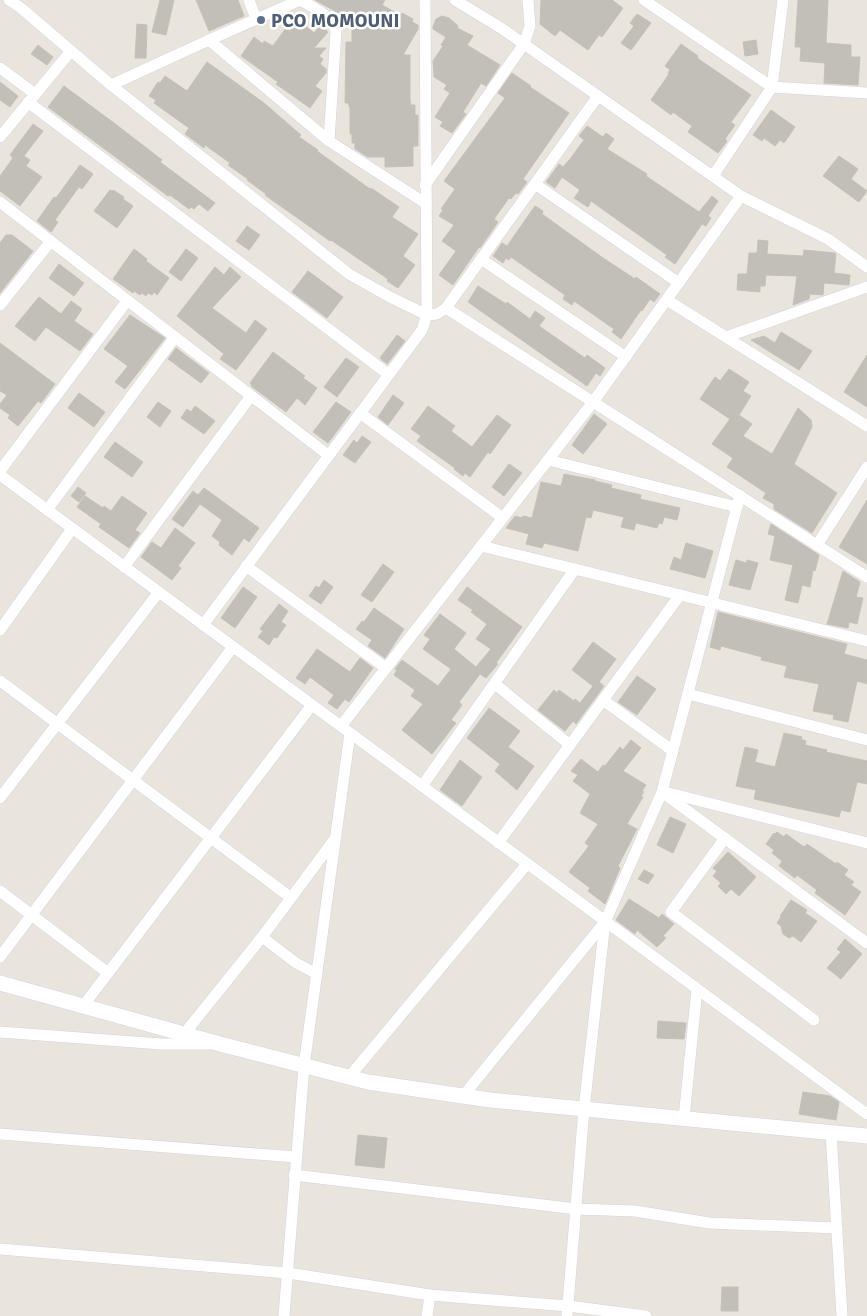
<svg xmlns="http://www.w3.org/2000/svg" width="867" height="1316" font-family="Signika,sans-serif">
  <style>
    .building { fill: #c2bfb9; stroke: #c5c1b6 }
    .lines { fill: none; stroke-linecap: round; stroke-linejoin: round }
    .street-casing { stroke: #d1d3e0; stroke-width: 12 }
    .secondary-casing { stroke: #d1d3e0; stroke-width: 16 }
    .street { stroke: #fff; stroke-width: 11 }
    .secondary { stroke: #fff; stroke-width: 15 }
    .service-dot { fill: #5c6f8a; stroke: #fff; stroke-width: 2 }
    .labels { text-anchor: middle; stroke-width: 5; stroke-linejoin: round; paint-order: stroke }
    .service-label { font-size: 19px; font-weight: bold; fill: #4e5e75; stroke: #fff; text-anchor: start }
  </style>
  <rect width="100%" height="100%" fill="#eae5dc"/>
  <!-- building -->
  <g class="building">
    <path d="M160,0H174L166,35L152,32Z"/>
    <path d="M196,0H238L244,16L209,31Z"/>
    <path d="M315,0H385L382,5L400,15L402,13L413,19L412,22L418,25V29L403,55H410V100L411,105H415V115H418V146H413V166L385,167V157H368L355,149V143H352V134H350V108L348,103H345L346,42H352V26L349,24L350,22L346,19V10L342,15Z"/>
    <path d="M541,0H612L623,8L602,37L599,35L588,50L560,30L555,36L540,24Z"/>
    <path d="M798,0H828L826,43L851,45V57H860L858,85L824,83L825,63L800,61L801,47H795Z"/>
    <path d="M637,14L651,23L631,50L621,43L634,26L630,23Z"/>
    <path d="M442,16L449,18L458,26L457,28L473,36L467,45L500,65L486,86L481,83L463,112L466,114L452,133L440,126L443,122L435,117L450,93L444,89L447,85L434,77L433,61L443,46L441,45L446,37L433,29V27L436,19Z"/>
    <path d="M137,24L147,25L146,58H135Z"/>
    <path d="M296,24L303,30L306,26L314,33L321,25L328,32L314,48H326L319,56L323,59L320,64L326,69V73L315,86L322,91L310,108L276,84L278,82L241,56L254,37L263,44L264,41L273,46L286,28L290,31Z"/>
    <path d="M756,40L758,54L745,56L743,42Z"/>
    <path d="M681,44L698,56L697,58L751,95L731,122L735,125L725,139L727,141L718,153L688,132L692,126L673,112L671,115L651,100L669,74L668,73L670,70L665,66Z"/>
    <path d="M38,45L53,57L47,65L31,54Z"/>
    <path d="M207,62L264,103L301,135L299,137L318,150L317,151L370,189L371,188L399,207L392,217L418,234L403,256L415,265L398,288L387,281L388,279L331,240L330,241L265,195L266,194L247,180L248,179L228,165L230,163L205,145L204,148L185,134L189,128L154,103L156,100L149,96L158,82L160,83L165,76L187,91Z"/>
    <path d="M512,73L531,86L530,87L569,113L523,179L527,182L518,194L516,193L511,199L509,198L494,219L498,222L480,248L479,247L453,285L439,275L456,251L442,241L454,225L439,216L443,210L441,209L455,189L444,181L505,98L498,93Z"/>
    <path d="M0,82L18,96L10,107L0,100Z"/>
    <path d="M64,86L114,123L162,160L160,162L215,203L208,211L199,204L194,209L191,207L189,209L170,195L168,196L48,107Z"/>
    <path d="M771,110L795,127L784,143L780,140L775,146L764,138L762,141L753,135Z"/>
    <path d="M33,124L43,131L24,156L30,160L26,166L42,177L20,206L0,191V176L13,158L10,155Z"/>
    <path d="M587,126L603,137L606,133L614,139L607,149L647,174L646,176L699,212L712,196L718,201L708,216L711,218L706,226L702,224L675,264L665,257L667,255L591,201L588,207L574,198L580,190L562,177L555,188L546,182L559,164L563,167L570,159L584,140L579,136Z"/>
    <path d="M839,156L858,169L851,179L867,191L859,202L823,176Z"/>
    <path d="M80,165L93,174L82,189L79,187L55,220L58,222L51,232L37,221L54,197L56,198Z"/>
    <path d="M110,190L112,191L113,190L124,197L123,199L133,206L117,228L94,211Z"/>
    <path d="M535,206L543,211L542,214L603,258L635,279L636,277L660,294L654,302L650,299L642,311L641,310L621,339L612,332L614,329L574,301L572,305L563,299L565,295L511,257L509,260L506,258L503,263L493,256L502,243L507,246Z"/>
    <path d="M247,226L260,235L249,250L236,241Z"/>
    <path d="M6,235H12L33,251L0,293V243Z"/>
    <path d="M758,240L768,241L767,254L803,256L804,250L835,253L836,254L834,273L850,275L849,285L824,283L823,295L810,294L809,299L793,305L797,276L766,275L765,286H760V292L737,290L738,274H747L749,253H757Z"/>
    <path d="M134,249L147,259L146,261L169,278L157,295L154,292L152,295L148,293L146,296L142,293L140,295L134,291L133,293L113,279Z"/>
    <path d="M186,249L198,258L181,281L169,272Z"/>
    <path d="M59,264L84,283L74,296L49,278Z"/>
    <path d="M215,267L224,275L230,267L241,277L212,308L246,333L255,320L267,329L236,370L220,359L224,354L177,316Z"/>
    <path d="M308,271L343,297L327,318L292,292Z"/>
    <path d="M478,286L506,304L507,302L530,319L535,311L545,318L539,326L585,358L587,355L605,368L600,376L596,373L587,386L468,302Z"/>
    <path d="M39,297L61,314L71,301L82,309L74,321L93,334L80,351L46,327L35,341L15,326Z"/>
    <path d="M130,315L165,338L125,389L115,382L128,366L104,349Z"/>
    <path d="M781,332L812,351L799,370L751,340L764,336L775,343Z"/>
    <path d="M397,335L405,341L387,364L380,358Z"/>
    <path d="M0,343L55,384L41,403L38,401L18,426L8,418L10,415L0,408V404L7,395L0,391Z"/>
    <path d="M176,348L209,373L201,383L168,359Z"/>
    <path d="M273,352L305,376L303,378L317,388L305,405L297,398L286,412L251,386L252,385L250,383Z"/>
    <path d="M867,355V407L844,392Z"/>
    <path d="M346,358L359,367L337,397L324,387Z"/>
    <path d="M729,369L749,382L743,391L751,396L739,415L752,424L743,436L772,454L798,408L811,420L812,427L794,464L837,493L812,533L774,509V504L763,498L766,493L727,467L733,458L712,444L730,419L700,399L715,377L720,381Z"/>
    <path d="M79,393L105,412L94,427L68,408Z"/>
    <path d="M393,395L404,403L388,425L378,417Z"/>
    <path d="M158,402L171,411L160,427L147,417Z"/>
    <path d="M336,402L351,412L328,443L313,432Z"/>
    <path d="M195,406L215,421L204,434L181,418L187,409L191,412Z"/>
    <path d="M428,406L455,426L451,431L472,447L497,415L511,425L490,454L488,452L470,477L465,473L463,476L454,469L455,468L417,441L421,436L411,429Z"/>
    <path d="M594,414L607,424L583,454L572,445Z"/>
    <path d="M362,436L371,442L355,463L343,455L354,440L357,443Z"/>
    <path d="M115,442L143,462L132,477L104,457Z"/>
    <path d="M509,464L522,473L504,496L492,487Z"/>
    <path d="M564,474L595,480V481L612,485L611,488L641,495L640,499L680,508L677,520L664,517L662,524L659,523L657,528L636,523L634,530L621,527L624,517L593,510L591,518L586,517L578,551L544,543L542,548L526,544L529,534L506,528L515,516L522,518L523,516L532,518L541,482L561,486Z"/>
    <path d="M78,487L86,493L79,502L71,496Z"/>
    <path d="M204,488L259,528L249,542L244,538L232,555L219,545L220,542L212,536L222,520L200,504L183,527L172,519L193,491L198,495Z"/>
    <path d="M85,496L103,508L104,506L111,511L122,496L147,513L135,530L140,533L129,548L99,527L101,524L77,507Z"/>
    <path d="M867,500V564L839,547Z"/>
    <path d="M771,524L819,555L815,571L813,570L810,587L802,585L798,603L785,600L793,565L770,560L775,536L768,534Z"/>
    <path d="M175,528L195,543L178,566L181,568L172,580L141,557L152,542L161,548Z"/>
    <path d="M686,543L713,551L705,578L670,569L674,557L681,560Z"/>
    <path d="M736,560L747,563V560L758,563L750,590L729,585Z"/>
    <path d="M383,564L394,572L372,602L361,595Z"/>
    <path d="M843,571L860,582L856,597L863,598L857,624L849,622L848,628L827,624Z"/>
    <path d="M324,580L333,587L321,604L309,596L316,586L319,588Z"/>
    <path d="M243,587L257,597L235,628L221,618Z"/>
    <path d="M467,587L522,627L496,663L498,664L486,678L480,674L459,702L462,705L451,720L456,723L432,754L402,730L423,704L411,696L415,690L394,675L397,670L395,669L402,660L438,686L451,669L423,649L430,639L424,635L440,614L466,633L454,649L476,667L491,649L476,639L487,624L471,612L473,610L458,600Z"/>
    <path d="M279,604L288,611L281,622L286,625L277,638L274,637L269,645L258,637L263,631L260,629Z"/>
    <path d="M374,608L404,629L385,658L368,646L372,640L356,629L362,621L364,622Z"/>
    <path d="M718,612L847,644L844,654L867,660V684L857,681L848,722L833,719L834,715L813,711L819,684L784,677L787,666L761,660L762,657L721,646L720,650L710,647Z"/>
    <path d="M593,642L616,659L599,682L604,686L576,724L573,721L565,731L538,710L554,690L557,693L559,690L574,701L575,699L580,703L593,686L572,670Z"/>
    <path d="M317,649L350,672L360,658L373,668L349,702L345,699L337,709L328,703L334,695L310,677L305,684L296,678Z"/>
    <path d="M637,676L656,689L637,715L618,702Z"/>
    <path d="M489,708L520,731L508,747L534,766L517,790L495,771L500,764L467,738Z"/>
    <path d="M784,733L802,737L801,739L806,741L805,745L827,750L826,752L867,761V784L857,782L850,812L841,810L839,817L772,803L754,799L756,790L736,786L745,747L758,750L755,762L775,767Z"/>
    <path d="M631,740L641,748L623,771L646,785L642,791L644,792L641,796L643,797L627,824L637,829L618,866L620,868L605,904L588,891L590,888L569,872L589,846L585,843L598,824L580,813L590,794L573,781L578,775L571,771L581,759L598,772L603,765L605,766L620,747L623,750Z"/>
    <path d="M460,760L482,777L462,806L440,790Z"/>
    <path d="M670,817L686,824L673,853L657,845Z"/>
    <path d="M777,832L784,837L786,834L804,847L807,844L836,864L837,862L848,870L844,875L854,882L851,885L861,892L845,915L815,893L817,890L797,875L795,878L779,866L782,861L772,853L774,850L766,844L774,833L775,834Z"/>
    <path d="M728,852L756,877L739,896L731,889L726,894L718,886L721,883L713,876L717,871L713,868Z"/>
    <path d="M644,870L654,875L648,884L638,879Z"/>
    <path d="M629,899L659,918L662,914L674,924L663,936L666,938L657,947L637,930L635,934L616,920Z"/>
    <path d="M791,900L807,910L805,913L817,921L801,942L793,936L789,938L783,934L781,926L777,923L781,917L780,916Z"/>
    <path d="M845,939L862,954L841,979L827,968L841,952L837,949Z"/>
    <path d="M658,1021L686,1023L684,1039L657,1038Z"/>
    <path d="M803,1092L830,1096L839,1102L836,1120L799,1114Z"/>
    <path d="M358,1135L387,1138L384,1168L355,1165Z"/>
    <path d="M722,1287H738V1311H721Z"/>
  </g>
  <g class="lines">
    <defs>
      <g id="street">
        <path d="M9,0L21,8L111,85L349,274L390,297L427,315L425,0"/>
        <path d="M249,0L256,19"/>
        <path d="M300,0C314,8 331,15 336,31L329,141"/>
        <path d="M455,0L501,28L741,196L828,239L867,267"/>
        <path d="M644,0L772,87L867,93"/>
        <path d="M209,40L329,141L425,203"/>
        <path d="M0,68L35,94"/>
        <path d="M111,85L209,40L300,0"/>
        <path d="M28,102L388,374"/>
        <path d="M0,137L71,51"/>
        <path d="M713,176L772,87L783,0"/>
        <path d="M535,184L679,283"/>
        <path d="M425,185L524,44L530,26L528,0"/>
        <path d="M0,202L328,455"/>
        <path d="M481,259L626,357"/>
        <path d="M667,300L867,426"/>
        <path d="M0,305L51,241"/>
        <path d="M446,308L867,577"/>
        <path d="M726,337L867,287"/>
        <path d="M360,413L503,518"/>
        <path d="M548,460L737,507"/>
        <path d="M0,471L127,301"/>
        <path d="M0,475L867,1114"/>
        <path d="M47,510L175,337"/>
        <path d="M817,545L867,467"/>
        <path d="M481,546L867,641"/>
        <path d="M246,566L386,668"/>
        <path d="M124,567L251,396"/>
        <path d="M203,625L422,330L427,315L437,314L446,308L598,96"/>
        <path d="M0,630L72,529"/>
        <path d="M0,681L290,897"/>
        <path d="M495,684L570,745"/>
        <path d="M688,694L867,740"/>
        <path d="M603,700L673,751"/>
        <path d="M341,726L593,402L741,196"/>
        <path d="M422,786L575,569"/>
        <path d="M662,792L867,943"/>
        <path d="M669,793L867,843"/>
        <path d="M0,798L159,592"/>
        <path d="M725,838L671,912L814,1020"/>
        <path d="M498,843L680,595"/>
        <path d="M0,891L108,973"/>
        <path d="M262,937L296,963L317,974"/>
        <path d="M0,957L233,647"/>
        <path d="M83,1006L312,705"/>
        <path d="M0,1032L161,1044H208"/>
        <path d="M184,1034L262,937L334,840"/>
        <path d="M349,1077L527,864"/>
        <path d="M463,1096L605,922L662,792L740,495"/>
        <path d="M684,1118L697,989"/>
        <path d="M831,1132L842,1316"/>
        <path d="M0,1134L296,1157"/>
        <path d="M294,1175L576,1209L635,1211L709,1223L837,1228"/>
        <path d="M0,1249L288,1273L430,1295L568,1306L646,1316"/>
        <path d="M284,1316L304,1066L350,733"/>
        <path d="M427,1316L430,1295"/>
        <path d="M567,1316L584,1109L605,922"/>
      </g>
      <path id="secondary" d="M0,983L220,1044L368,1082L490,1100L867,1136"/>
    </defs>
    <!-- street casing -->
    <use href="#street" class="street-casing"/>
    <!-- secondary casing -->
    <use href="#secondary" class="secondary-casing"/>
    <!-- street -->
    <use href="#street" class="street"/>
    <!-- secondary -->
    <use href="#secondary" class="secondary"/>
  </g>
  <!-- markers -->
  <circle class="service-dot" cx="261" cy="20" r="5"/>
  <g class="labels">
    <!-- service labels -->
    <g class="service-label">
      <text x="271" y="27">PCO MOMOUNI</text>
    </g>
  </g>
</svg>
